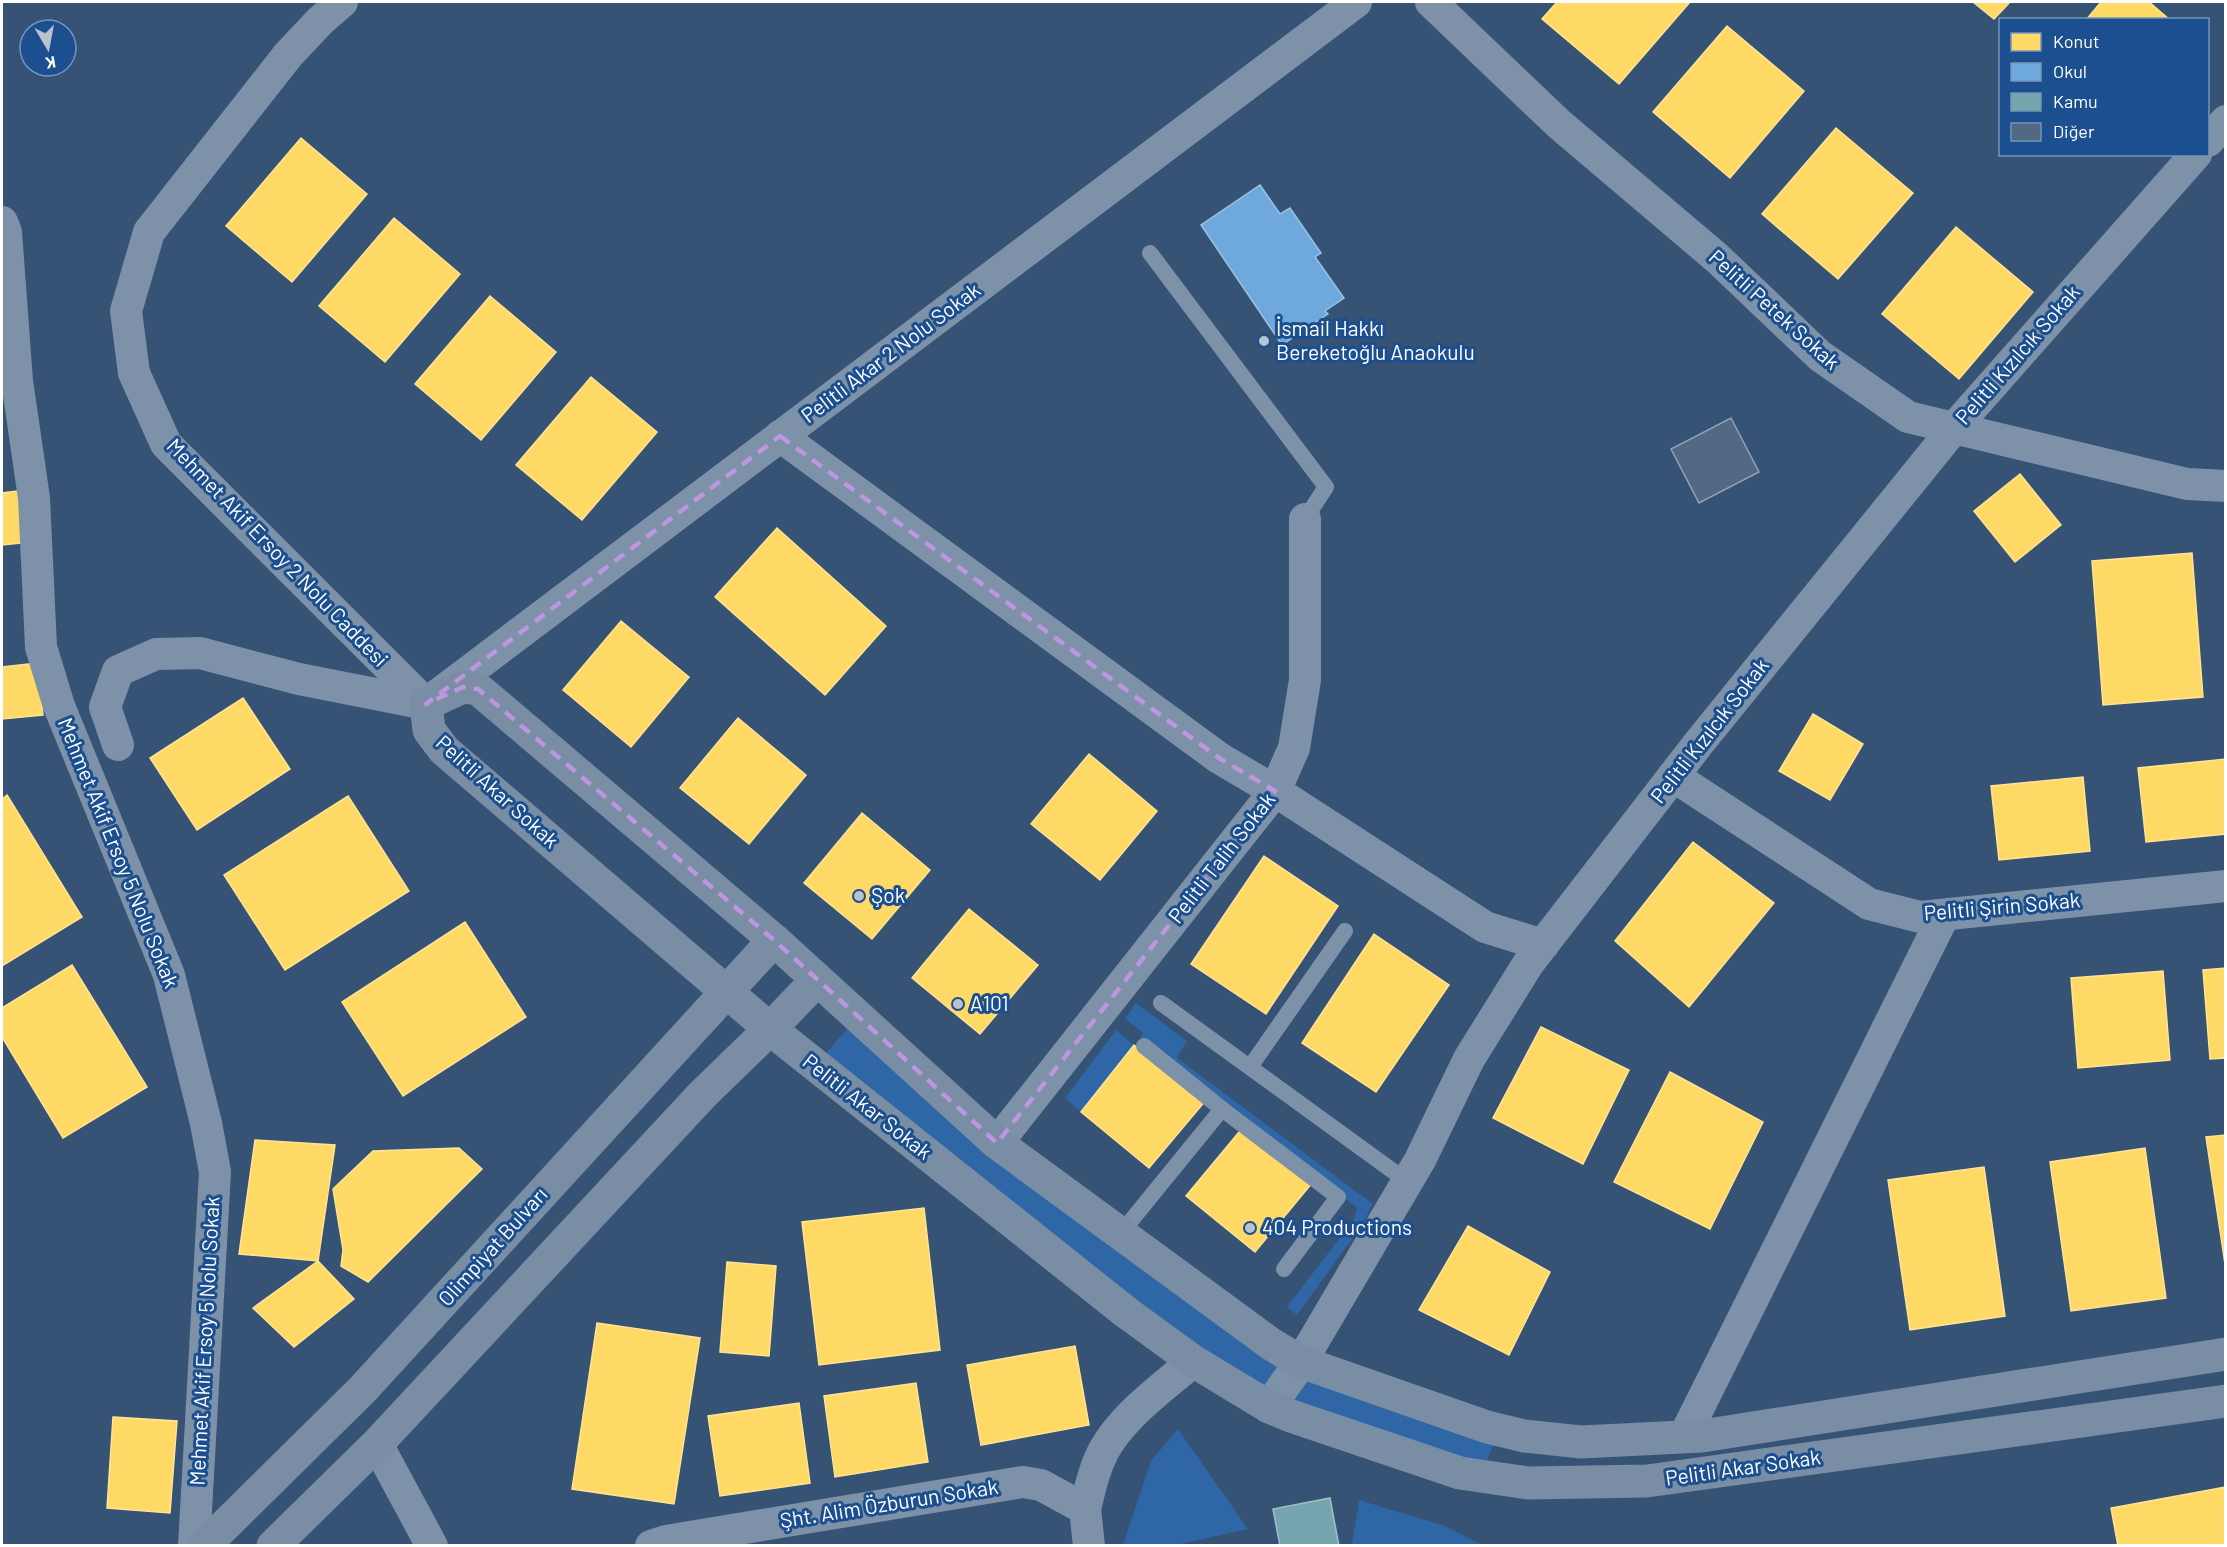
<svg xmlns="http://www.w3.org/2000/svg" width="2227" height="1547" font-family="Barlow,sans-serif">
  <style>
    .green { fill: #2f66a5 }
    .homes { fill: #ffd966; stroke: #ffe494; stroke-width: 1.5 }
    .schools { fill: #6fa8dc; stroke: #9ac2e6; stroke-width: 1.5 }
    .public { fill: #76a5af; stroke: #9fc0c7; stroke-width: 1.5 }
    .building { fill: #526984; stroke: #92a2b6; stroke-width: 1.5 }
    .lines { fill: none; stroke-linecap: round; stroke-linejoin: round }
    .service { stroke: #7d92a8; stroke-width: 16 }
    .minor { stroke: #7d92a8; stroke-width: 32 }
    .tertiary { stroke: #7d92a8; stroke-width: 33 }
    .secondary { stroke: #798da4; stroke-width: 33 }
    .marked { fill: none; stroke: #bd96df; stroke-width: 4.5; stroke-dasharray: 12 8; stroke-linejoin: round }
    .poi-dot { fill: #b9c2ce; stroke: #1b4f8f; stroke-width: 2 }
    .labels { text-anchor: middle; stroke-width: 6; stroke-linejoin: round; paint-order: stroke }
    .street-label { font-size: 21px; fill: #fff; stroke: #1b4f8f }
    .poi-label { font-size: 21px; fill: #fff; stroke: #1b4f8f; text-anchor: start }
  </style>
  <rect width="100%" height="100%" fill="#365274"/>
  <!-- green -->
  <g class="green">
    <path d="M1136,1003L1187,1041L1177,1058L1373,1204L1360,1228L1297,1315L1287,1307L1355,1218L1357,1208L1249,1120L1140,1038L1143,1033L1125,1019Z"/>
    <path d="M857,1018L1292,1356L1260,1399L817,1063Z"/>
    <path d="M1116,1030L1134,1045L1081,1112L1065,1098Z"/>
    <path d="M1312,1365L1499,1430L1481,1477L1284,1411Z"/>
    <path d="M1178,1429L1248,1529L1176,1545H1123L1151,1461Z"/>
    <path d="M1359,1500L1445,1526L1482,1545H1352Z"/>
  </g>
  <!-- homes -->
  <g class="homes">
    <path d="M1557,2H1690L1619,84L1542,19Z"/>
    <path d="M1973,2H2010L1994,19Z"/>
    <path d="M2101,2H2149L2170,20H2086Z"/>
    <path d="M1727,26L1804,91L1730,178L1653,112Z"/>
    <path d="M1836,128L1913,193L1838,279L1762,214Z"/>
    <path d="M301,138L367,194L292,282L226,226Z"/>
    <path d="M394,218L460,274L385,362L319,306Z"/>
    <path d="M1956,227L2033,292L1959,379L1882,314Z"/>
    <path d="M490,296L556,352L481,440L415,384Z"/>
    <path d="M591,377L657,432L582,520L516,465Z"/>
    <path d="M2020,474L2061,525L2015,562L1974,511Z"/>
    <path d="M25,490L31,542L2,545V493Z"/>
    <path d="M777,528L886,626L825,695L715,597Z"/>
    <path d="M2192,553L2203,697L2103,705L2092,561Z"/>
    <path d="M621,621L689,677L631,747L563,690Z"/>
    <path d="M37,663L43,715L2,719V667Z"/>
    <path d="M243,698L290,769L197,830L150,758Z"/>
    <path d="M1813,714L1863,744L1830,800L1779,771Z"/>
    <path d="M738,718L806,775L749,844L680,788Z"/>
    <path d="M1089,754L1157,811L1100,880L1031,824Z"/>
    <path d="M2226,759V834L2146,842L2138,768Z"/>
    <path d="M2083,777L2090,851L1999,860L1991,786Z"/>
    <path d="M7,795L82,917L2,966V799Z"/>
    <path d="M348,796L409,891L285,970L224,875Z"/>
    <path d="M862,813L930,870L872,939L804,883Z"/>
    <path d="M1693,842L1774,903L1689,1007L1615,941Z"/>
    <path d="M1264,856L1338,906L1266,1014L1191,964Z"/>
    <path d="M969,909L1038,965L980,1034L912,978Z"/>
    <path d="M465,922L526,1017L403,1096L342,1002Z"/>
    <path d="M1374,934L1449,985L1376,1092L1302,1043Z"/>
    <path d="M72,965L147,1087L63,1138L2,1037V1008Z"/>
    <path d="M2226,968V1058L2210,1059L2203,970Z"/>
    <path d="M2163,971L2170,1060L2078,1068L2071,978Z"/>
    <path d="M1541,1027L1629,1070L1583,1164L1493,1118Z"/>
    <path d="M1134,1045L1207,1099L1149,1168L1081,1112Z"/>
    <path d="M1670,1072L1763,1122L1710,1229L1614,1182Z"/>
    <path d="M1244,1126L1312,1183L1255,1252L1186,1196Z"/>
    <path d="M2226,1135V1271L2206,1137Z"/>
    <path d="M255,1140L335,1145L318,1261L239,1254Z"/>
    <path d="M459,1148L482,1169L368,1282L341,1266L343,1250L333,1189L373,1151Z"/>
    <path d="M2145,1148L2166,1298L2071,1311L2050,1162Z"/>
    <path d="M1984,1167L2005,1316L1910,1330L1888,1180Z"/>
    <path d="M924,1208L940,1350L819,1365L802,1222Z"/>
    <path d="M1468,1226L1550,1272L1509,1355L1419,1310Z"/>
    <path d="M318,1261L354,1299L294,1347L253,1308Z"/>
    <path d="M727,1262L776,1266L769,1356L720,1352Z"/>
    <path d="M597,1323L700,1338L674,1504L572,1489Z"/>
    <path d="M1075,1346L1089,1425L981,1445L967,1365Z"/>
    <path d="M916,1383L928,1462L835,1477L824,1396Z"/>
    <path d="M799,1403L810,1483L720,1496L708,1416Z"/>
    <path d="M113,1417L177,1421L170,1513L107,1508Z"/>
    <path d="M2226,1487V1546H2118L2111,1508Z"/>
  </g>
  <!-- schools -->
  <path class="schools" d="M1260,185L1280,214L1290,208L1321,253L1315,257L1344,298L1325,311L1328,314L1282,345L1201,225Z"/>
  <!-- public -->
  <path class="public" d="M1330,1498L1339,1546H1280L1273,1509Z"/>
  <!-- building -->
  <path class="building" d="M1731,418L1759,472L1699,503L1671,449Z"/>
  <g class="lines">
    <!-- service -->
    <g class="service">
      <path d="M1150,253L1326,487L1305,519"/>
      <path d="M1161,1003L1408,1182"/>
      <path d="M1144,1046L1222,1109"/>
      <path d="M1250,1067L1345,931"/>
      <path d="M1121,1233L1222,1109L1338,1197L1284,1269"/>
    </g>
    <!-- minor -->
    <g class="minor">
      <path d="M1431,2L1559,124L1717,258L1820,356L1908,417L2187,484L2226,486"/>
      <path d="M2208,141L2226,121"/>
      <path d="M2,222L6,232L17,381L34,498L41,647L59,706L169,975L206,1123L215,1172L194,1546"/>
      <path d="M780,436L1219,758L1275,791L1485,927L1543,945"/>
      <path d="M435,697L1356,2"/>
      <path d="M118,745L105,707L118,671L156,654L200,653L299,679L426,704L166,444L134,373L126,311L149,232L288,55L320,21L342,2"/>
      <path d="M1673,776L1869,904L1920,917L2226,886"/>
      <path d="M997,1143L1275,791L1294,748L1305,680V519"/>
      <path d="M1301,1362L1420,1160L1469,1059L1528,964L1698,744L1954,428L2196,154"/>
      <path d="M1684,1437L1944,915"/>
      <path d="M377,1444L432,1546"/>
      <path d="M1085,1509C1090,1489 1094,1469 1104,1450C1124,1414 1163,1388 1193,1361"/>
      <path d="M651,1546L666,1541L1023,1482L1041,1485L1085,1509L1089,1546"/>
    </g>
    <!-- tertiary -->
    <path class="tertiary" d="M1269,1407L1301,1362"/>
    <!-- secondary -->
    <g class="secondary">
      <path d="M2226,1354L1702,1436L1581,1442L1524,1436L1487,1427L1301,1362L1271,1344L997,1143L774,940L478,689L463,687L426,704L429,730L444,750L770,1029L1127,1313L1193,1361L1269,1407L1291,1416L1460,1473L1528,1483L1647,1481L2226,1401"/>
      <path d="M204,1546L363,1389L774,940"/>
      <path d="M273,1546L377,1444L703,1094L770,1029L816,981"/>
    </g>
  </g>
  <!-- marked area -->
  <path class="marked" d="M780,436L1219,758L1275,791L997,1143L774,940L478,689L463,687L426,704Z"/>
  <!-- markers -->
  <g class="poi-dot">
    <circle cx="1264" cy="341" r="6"/>
    <circle cx="859" cy="896" r="6"/>
    <circle cx="958" cy="1004" r="6"/>
    <circle cx="1250" cy="1228" r="6"/>
  </g>
  <g class="labels">
    <!-- street labels -->
    <g class="street-label">
      <text transform="translate(1774 310) rotate(42)" y="7">Pelitli Petek Sokak</text>
      <text transform="translate(891 353) rotate(-37)" y="7">Pelitli Akar 2 Nolu Sokak</text>
      <text transform="translate(2018 355) rotate(-49)" y="7">Pelitli Kızılcık Sokak</text>
      <text transform="translate(277 553) rotate(46)" y="7">Mehmet Akif Ersoy 2 Nolu Caddesi</text>
      <text transform="translate(1710 731) rotate(-52)" y="7">Pelitli Kızılcık Sokak</text>
      <text transform="translate(497 792) rotate(42)" y="7">Pelitli Akar Sokak</text>
      <text transform="translate(118 853) rotate(68)" y="7">Mehmet Akif Ersoy 5 Nolu Sokak</text>
      <text transform="translate(1222 858) rotate(-52)" y="7">Pelitli Talih Sokak</text>
      <text transform="translate(2002 907) rotate(-5)" y="7">Pelitli Şirin Sokak</text>
      <text transform="translate(867 1107) rotate(38)" y="7">Pelitli Akar Sokak</text>
      <text transform="translate(493 1247) rotate(-48)" y="7">Olimpiyat Bulvarı</text>
      <text transform="translate(205 1341) rotate(-87)" y="7">Mehmet Akif Ersoy 5 Nolu Sokak</text>
      <text transform="translate(1743 1468) rotate(-8)" y="7">Pelitli Akar Sokak</text>
      <text transform="translate(889 1504) rotate(-9)" y="7">Şht. Alim Özburun Sokak</text>
    </g>
    <!-- poi labels -->
    <g class="poi-label">
      <text x="1276" y="336">İsmail Hakkı<tspan x="1276" dy="24">Bereketoğlu Anaokulu</tspan></text>
      <text x="871" y="903">Şok</text>
      <text x="970" y="1011">A101</text>
      <text x="1262" y="1235">404 Productions</text>
    </g>
  </g>
  <!-- border -->
  <rect width="2227" height="1547" fill="none" stroke="#ffffff" stroke-width="6"/>
  <!-- legend -->
  <rect x="1999" y="18" width="210" height="138" fill="#1b4f8f" stroke="#7695bc" stroke-width="1.5"/>
  <rect x="2011" y="33" width="30" height="18" fill="#ffd966" stroke="#7695bc" stroke-width="1.5"/>
  <text x="2053" y="48" font-size="18" fill="#ffffff">Konut</text>
  <rect x="2011" y="63" width="30" height="18" fill="#6fa8dc" stroke="#7695bc" stroke-width="1.5"/>
  <text x="2053" y="78" font-size="18" fill="#ffffff">Okul</text>
  <rect x="2011" y="93" width="30" height="18" fill="#76a5af" stroke="#7695bc" stroke-width="1.5"/>
  <text x="2053" y="108" font-size="18" fill="#ffffff">Kamu</text>
  <rect x="2011" y="123" width="30" height="18" fill="#526984" stroke="#7695bc" stroke-width="1.5"/>
  <text x="2053" y="138" font-size="18" fill="#ffffff">Diğer</text>
  <!-- north arrow -->
  <g transform="translate(48 48) rotate(170)"><circle r="28" fill="#1b4f8f" stroke="#7695bc" stroke-width="1.5"/>
  <path d="M0-4.5L10 22L0 15L-10 22Z" fill="#b9c2ce"/>
  <text y="-9" font-size="16" font-weight="bold" text-anchor="middle" fill="#ffffff">K</text>
  </g>
</svg>
